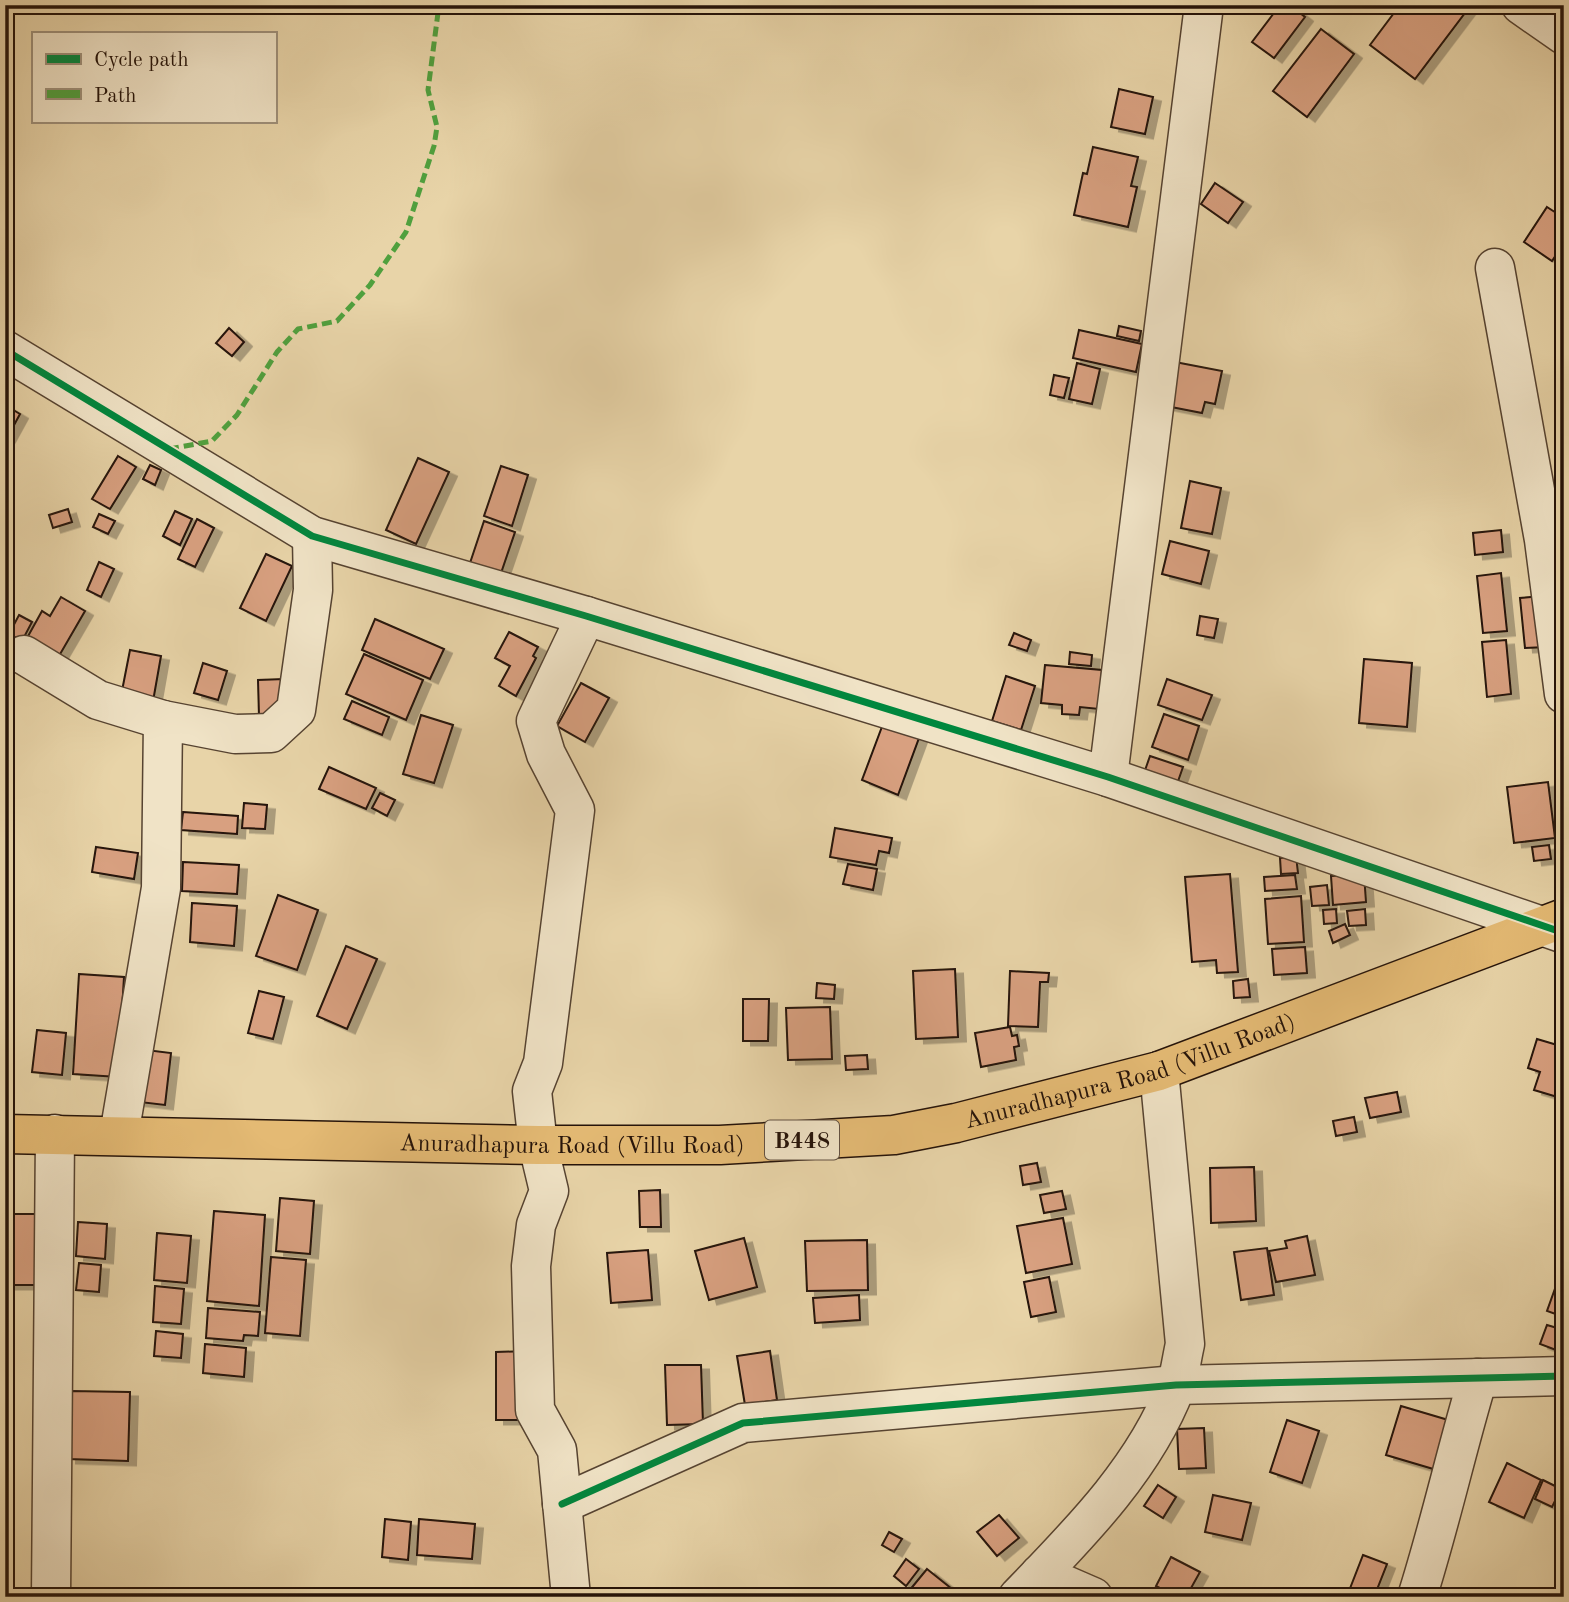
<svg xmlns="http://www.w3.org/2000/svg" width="1569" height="1602" font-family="'Old Standard TT',serif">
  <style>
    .building { fill: #d8a080; stroke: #251309; stroke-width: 2; filter: url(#shadow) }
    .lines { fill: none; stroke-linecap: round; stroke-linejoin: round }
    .minor-casing { stroke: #564331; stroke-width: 41 }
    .major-casing { stroke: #251309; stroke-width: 41 }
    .minor { stroke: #f0e3c6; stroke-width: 38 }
    .major { stroke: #e4ba74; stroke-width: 38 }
    .quiet { stroke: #50a03e; stroke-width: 5; stroke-dasharray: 10 5; stroke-linecap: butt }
    .cycleway-casing { stroke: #f0e3c6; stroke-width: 11 }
    .cycleway { stroke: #00873e; stroke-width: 7 }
    .labels { text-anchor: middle; stroke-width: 5; stroke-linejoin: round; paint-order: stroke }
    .shield { fill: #f0e3c6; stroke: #625142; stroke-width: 2 }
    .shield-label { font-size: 23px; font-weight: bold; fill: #251309 }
    .street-label { font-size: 24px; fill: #251309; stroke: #f0e3c6 }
  </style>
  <defs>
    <filter id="shadow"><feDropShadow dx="8" dy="4.5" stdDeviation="0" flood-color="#0004"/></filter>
  </defs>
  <rect width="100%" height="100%" fill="#e8d4a8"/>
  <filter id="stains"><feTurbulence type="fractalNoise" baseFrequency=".00286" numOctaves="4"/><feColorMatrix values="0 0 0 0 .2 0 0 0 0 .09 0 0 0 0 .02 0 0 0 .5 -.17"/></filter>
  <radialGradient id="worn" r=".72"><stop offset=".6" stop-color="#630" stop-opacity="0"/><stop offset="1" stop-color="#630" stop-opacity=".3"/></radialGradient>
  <!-- building -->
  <g class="building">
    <path d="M1280,5H1290L1305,17L1274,58L1252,42Z"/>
    <path d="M1400,5H1471L1415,79L1370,45Z"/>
    <path d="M1321,29L1354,54L1307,117L1273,91Z"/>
    <path d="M1119,89L1153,97L1145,134L1111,127Z"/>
    <path d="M1093,147L1138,157L1131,186L1137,187L1128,227L1074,215L1083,173L1087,174Z"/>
    <path d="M1215,183L1243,202L1228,223L1201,204Z"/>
    <path d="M1547,207L1564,218V243L1552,261L1524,242Z"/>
    <path d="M1119,326L1141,331L1139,341L1117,336Z"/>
    <path d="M229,328L244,342L232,356L216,343Z"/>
    <path d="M1079,330L1142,344L1136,372L1073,358Z"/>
    <path d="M1175,362L1222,371L1215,404L1205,402L1202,413L1166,406Z"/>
    <path d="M1077,363L1100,369L1092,404L1069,399Z"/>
    <path d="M1054,375L1069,378L1064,398L1050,395Z"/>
    <path d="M5,405L20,414L7,438L5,437Z"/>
    <path d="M118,456L136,467L110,509L92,499Z"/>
    <path d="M418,458L449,472L416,544L386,530Z"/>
    <path d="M150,465L161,470L155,485L143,479Z"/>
    <path d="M501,466L528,475L512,526L484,516Z"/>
    <path d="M1190,481L1221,488L1212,534L1181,528Z"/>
    <path d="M68,509L72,522L53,528L49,515Z"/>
    <path d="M175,511L192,519L180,545L163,536Z"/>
    <path d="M99,514L115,521L108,534L93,527Z"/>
    <path d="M197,519L214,528L195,567L178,559Z"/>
    <path d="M484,521L515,532L499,579L468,569Z"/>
    <path d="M1501,530L1503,552L1475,555L1473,533Z"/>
    <path d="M1170,541L1209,551L1201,584L1162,574Z"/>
    <path d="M266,554L292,566L266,621L240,608Z"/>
    <path d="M99,562L114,569L101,597L87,590Z"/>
    <path d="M1501,573L1507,631L1483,633L1477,576Z"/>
    <path d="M1542,596L1547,647L1525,648L1520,598Z"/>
    <path d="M61,597L85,611L59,656L27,638L42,611L50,616Z"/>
    <path d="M19,615L32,622L22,641L9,634Z"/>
    <path d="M1200,616L1218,619L1214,638L1197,635Z"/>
    <path d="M375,619L444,649L430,679L362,650Z"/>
    <path d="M509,632L538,647L533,656L536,658L516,696L499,686L510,666L495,658Z"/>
    <path d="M1014,633L1031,640L1027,651L1009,645Z"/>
    <path d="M1506,640L1511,694L1487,697L1482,642Z"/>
    <path d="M130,650L161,656L152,707L120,701Z"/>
    <path d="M1070,652L1092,655L1091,666L1069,664Z"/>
    <path d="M364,654L423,680L406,720L346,694Z"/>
    <path d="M1364,659L1412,663L1407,727L1359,723Z"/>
    <path d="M203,663L227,671L218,700L194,693Z"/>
    <path d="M1045,665L1102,670L1099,709L1080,707L1079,715L1062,714V705L1041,703Z"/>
    <path d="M1006,676L1035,686L1021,730L992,721Z"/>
    <path d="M284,679V715L259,716L258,680Z"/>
    <path d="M1167,679L1212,695L1202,720L1158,705Z"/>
    <path d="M581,683L609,698L585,742L557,726Z"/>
    <path d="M352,701L389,717L382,735L344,719Z"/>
    <path d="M1164,714L1199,726L1188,760L1152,747Z"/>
    <path d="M421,715L453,725L434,783L403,774Z"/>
    <path d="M883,724L919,738L898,795L862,780Z"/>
    <path d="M1150,756L1183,767L1176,787L1143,776Z"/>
    <path d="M329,767L376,788L366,809L319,789Z"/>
    <path d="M1548,782L1555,838L1514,843L1507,787Z"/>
    <path d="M380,793L395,800L387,816L372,808Z"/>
    <path d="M244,803L267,805L265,829L242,828Z"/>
    <path d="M183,812L238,816L237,834L181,830Z"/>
    <path d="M835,828L892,838L889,853L879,851L876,865L830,857Z"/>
    <path d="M1549,845L1551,859L1534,861L1532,847Z"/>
    <path d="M96,847L138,853L134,879L92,872Z"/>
    <path d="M1296,856L1298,873L1281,874L1280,858Z"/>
    <path d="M183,862L239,865L237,894L182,891Z"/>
    <path d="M848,864L877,869L873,890L843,884Z"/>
    <path d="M1230,874L1238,972L1217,973L1216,960L1192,962L1185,877Z"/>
    <path d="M1364,874L1366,902L1333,905L1331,876Z"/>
    <path d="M1295,875L1297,889L1265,891L1264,877Z"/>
    <path d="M1327,885L1329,905L1312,906L1310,887Z"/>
    <path d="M278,895L318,910L297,970L256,956Z"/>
    <path d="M1301,896L1304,942L1268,944L1265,899Z"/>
    <path d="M192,903L237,906L234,946L190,942Z"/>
    <path d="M1336,909L1337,923L1324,924L1323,910Z"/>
    <path d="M1365,909L1366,925L1349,926L1347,911Z"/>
    <path d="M1345,924L1350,935L1333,943L1329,931Z"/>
    <path d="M346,946L377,959L347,1029L317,1016Z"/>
    <path d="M1305,947L1307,973L1274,975L1272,949Z"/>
    <path d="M955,969L958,1037L916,1039L913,971Z"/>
    <path d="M1010,971L1049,973L1048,982H1040L1038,1027L1008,1026Z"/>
    <path d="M79,974L124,977L118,1077L73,1074Z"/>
    <path d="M1248,979L1250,997L1234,998L1233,981Z"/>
    <path d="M817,983L835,985L834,999L816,998Z"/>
    <path d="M259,991L284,997L273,1039L248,1033Z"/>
    <path d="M743,999H769L768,1041H743Z"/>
    <path d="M830,1007L832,1059L788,1060L786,1008Z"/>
    <path d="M1010,1027L1012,1036L1017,1035L1019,1046L1014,1047L1016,1060L981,1067L975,1033Z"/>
    <path d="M37,1030L66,1033L62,1075L32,1072Z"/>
    <path d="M1537,1039L1564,1047V1099L1534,1090L1540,1072L1528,1068Z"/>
    <path d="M138,1049L171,1053L165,1105L131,1101Z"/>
    <path d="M867,1055L868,1069L846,1070L845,1056Z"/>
    <path d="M1397,1092L1401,1112L1370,1118L1365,1098Z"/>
    <path d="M1354,1117L1357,1132L1336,1136L1333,1121Z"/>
    <path d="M1037,1163L1041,1182L1023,1185L1020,1166Z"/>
    <path d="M1254,1167L1256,1221L1211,1223L1210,1168Z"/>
    <path d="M660,1190L661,1227H640L639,1191Z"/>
    <path d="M1062,1191L1066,1209L1044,1213L1040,1195Z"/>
    <path d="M280,1198L314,1201L310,1254L276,1251Z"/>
    <path d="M214,1211L265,1215L259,1306L207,1301Z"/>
    <rect x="5" y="1214" width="42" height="71"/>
    <path d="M1063,1218L1072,1264L1026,1273L1017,1226Z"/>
    <path d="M78,1222L107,1224L105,1259L76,1256Z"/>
    <path d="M157,1233L191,1236L187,1283L154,1280Z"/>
    <path d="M1307,1236L1315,1275L1276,1282L1269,1251L1287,1248L1285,1241Z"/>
    <path d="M744,1238L757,1287L709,1300L695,1251Z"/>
    <path d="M867,1240L868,1290L807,1291L805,1241Z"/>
    <path d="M1267,1248L1274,1295L1241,1300L1234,1252Z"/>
    <path d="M648,1250L652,1300L611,1303L607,1253Z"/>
    <path d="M271,1257L306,1260L300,1336L265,1333Z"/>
    <path d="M79,1263L101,1265L99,1292L76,1290Z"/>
    <path d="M1049,1277L1056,1312L1031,1317L1024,1282Z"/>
    <path d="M1557,1283L1564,1286V1317L1547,1311Z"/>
    <path d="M155,1286L184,1289L181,1324L153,1322Z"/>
    <path d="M859,1295L860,1320L815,1323L813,1298Z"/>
    <path d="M208,1308L260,1312L258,1336L244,1335L243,1341L206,1338Z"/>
    <path d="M1547,1325L1564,1330V1353L1540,1344Z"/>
    <path d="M156,1331L183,1334L181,1358L154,1356Z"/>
    <path d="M205,1344L246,1348L244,1377L203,1373Z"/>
    <path d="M527,1351L529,1420H496V1352Z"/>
    <path d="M770,1351L777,1400L745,1405L737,1356Z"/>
    <path d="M665,1365H701L703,1424L667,1425Z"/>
    <path d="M70,1391L130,1392L128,1461L68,1459Z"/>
    <path d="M1401,1406L1455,1422L1440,1471L1386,1455Z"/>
    <path d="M1287,1420L1319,1431L1302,1483L1270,1472Z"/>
    <path d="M1204,1428L1206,1468L1179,1469L1177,1429Z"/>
    <path d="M1507,1463L1541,1480L1524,1518L1489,1502Z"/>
    <path d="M1543,1480L1561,1489L1552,1507L1535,1499Z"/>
    <path d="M1158,1485L1176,1497L1163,1518L1144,1506Z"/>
    <path d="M1213,1495L1251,1503L1242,1540L1205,1532Z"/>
    <path d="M999,1515L1019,1538L997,1556L977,1532Z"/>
    <path d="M385,1519L411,1522L408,1560L382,1557Z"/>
    <path d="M419,1519L475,1524L472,1559L417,1555Z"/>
    <path d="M889,1532L902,1539L894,1552L882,1545Z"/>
    <path d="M1363,1555L1387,1564L1374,1597L1349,1591Z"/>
    <path d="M1171,1557L1200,1572L1186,1597H1176L1156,1586Z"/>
    <path d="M906,1559L919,1569L906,1586L894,1576Z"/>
    <path d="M927,1569L962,1597H904Z"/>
  </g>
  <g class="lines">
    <defs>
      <g id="minor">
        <path d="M1521,5L1564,35"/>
        <path d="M1495,268L1544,540L1564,694"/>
        <path d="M5,350L312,536L586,616L1108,777L1562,933"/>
        <path d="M24,655L98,700L163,720"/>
        <path d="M1108,777L1204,5"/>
        <path d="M119,1135L161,888L163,720L235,734L271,733L296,710L313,590L312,536"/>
        <path d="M562,1504L743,1423L1176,1385L1564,1376"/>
        <path d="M1040,1574L1093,1597"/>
        <path d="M51,1597L55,1134"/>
        <path d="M571,1597L557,1450L535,1410L531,1266L536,1225L549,1191L538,1145L532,1091L543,1063L575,810L546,754L536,721L586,616"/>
        <path d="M1018,1597C1078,1535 1145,1468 1176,1386C1180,1373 1182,1357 1185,1344L1159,1071"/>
        <path d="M1417,1597C1440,1525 1456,1451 1478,1378"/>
      </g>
      <g id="major">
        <path id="s1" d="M5,1134L538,1145H720L894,1135L956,1123L1159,1071L1564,918"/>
      </g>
    </defs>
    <!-- minor casing -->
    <use href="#minor" class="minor-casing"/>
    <!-- major casing -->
    <use href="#major" class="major-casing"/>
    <!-- minor -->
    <use href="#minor" class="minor"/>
    <!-- major -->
    <use href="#major" class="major"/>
    <!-- quiet -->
    <path class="quiet" d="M169,449L212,441L237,415L277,352L298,329L337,321L370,285L406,232L434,146L437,127L428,90L439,5"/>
    <defs>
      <g id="cycleway">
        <path d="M5,350L312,536L586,616L1108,777L1564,933"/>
        <path d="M562,1504L743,1423L1176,1385L1564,1376"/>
      </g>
    </defs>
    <!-- cycleway casing -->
    <use href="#cycleway" class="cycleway-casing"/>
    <!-- cycleway -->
    <use href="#cycleway" class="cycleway"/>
  </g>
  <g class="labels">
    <!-- shield labels -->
    <rect class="shield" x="765" y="1120.5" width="74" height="39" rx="5"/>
    <g class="shield-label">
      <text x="802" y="1148">B448</text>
    </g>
    <!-- street labels -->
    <g class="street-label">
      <text dy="8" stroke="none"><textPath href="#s1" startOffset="1134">Anuradhapura Road (Villu Road)</textPath></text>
      <text dy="8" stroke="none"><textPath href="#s1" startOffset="567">Anuradhapura Road (Villu Road)</textPath></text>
    </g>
  </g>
  <!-- margin -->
  <rect width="1569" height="1602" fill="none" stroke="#e8d4a8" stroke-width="28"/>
  <rect x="7" y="7" width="1555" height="1588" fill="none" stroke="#251309" stroke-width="3.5"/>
  <rect x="14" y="14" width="1541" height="1574" fill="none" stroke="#251309" stroke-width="2"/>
  <!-- legend -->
  <rect x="32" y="32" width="245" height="91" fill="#f0e3c6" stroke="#9f907a" stroke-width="2"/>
  <rect x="46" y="54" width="35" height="10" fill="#00873e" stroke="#9f907a" stroke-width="2"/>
  <text x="94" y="66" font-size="21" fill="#251309">Cycle path</text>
  <rect x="46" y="89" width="35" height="10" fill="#50a03e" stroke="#9f907a" stroke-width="2"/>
  <text x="94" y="102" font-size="21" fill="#251309">Path</text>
  <rect width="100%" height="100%" filter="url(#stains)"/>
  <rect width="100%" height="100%" fill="url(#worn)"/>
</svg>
